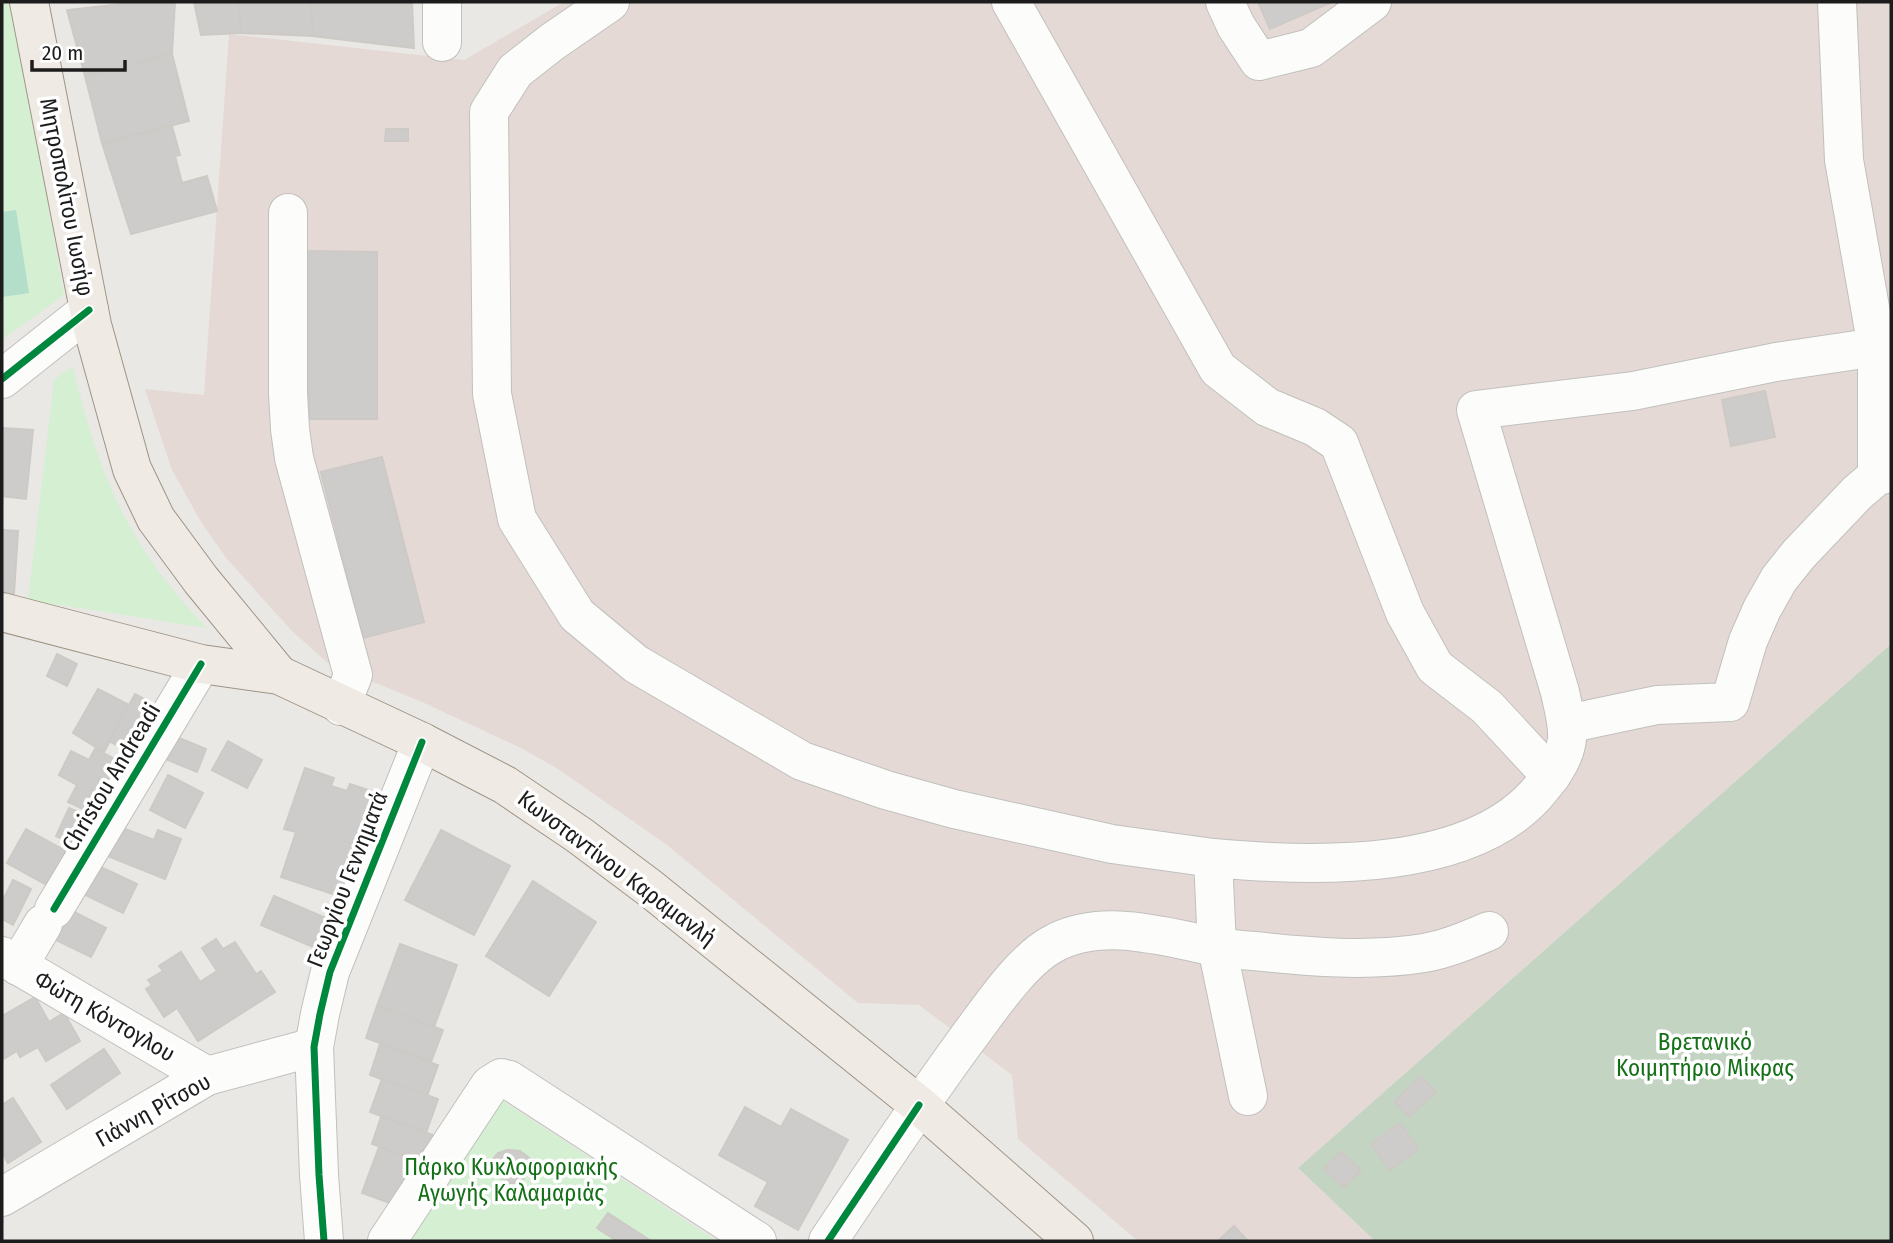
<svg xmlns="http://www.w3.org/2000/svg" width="1893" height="1243" font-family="'Fira Sans Condensed',sans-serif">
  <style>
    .military { fill: #e4d9d5 }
    .cemetery { fill: #c4d4c3 }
    .park { fill: #d4efd2 }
    .pitch { fill: #b3deca }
    .building { fill: #ceccca; stroke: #cdcac6; stroke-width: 2 }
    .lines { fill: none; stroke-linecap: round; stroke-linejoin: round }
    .minor-casing { stroke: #c1c0bf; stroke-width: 40 }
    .major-casing { stroke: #9e9484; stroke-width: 40 }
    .minor { stroke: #fcfcfb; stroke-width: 38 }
    .major { stroke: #efeae4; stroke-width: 38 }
    .cycleway-casing { stroke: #fff; stroke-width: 11 }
    .cycleway { stroke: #00873e; stroke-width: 7 }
    .labels { text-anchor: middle; stroke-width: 7; stroke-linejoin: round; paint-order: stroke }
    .street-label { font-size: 23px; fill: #1c1c1c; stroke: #fff }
    .park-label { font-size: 23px; fill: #147016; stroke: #fff }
  </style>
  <rect width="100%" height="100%" fill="#eae8e5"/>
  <!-- military -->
  <path class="military" d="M564,2H1891V644L1298,1168L1375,1241H1138L1018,1139L1012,1075L919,1005L858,1003L667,845L558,769L521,748L420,701L329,664L292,631L227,559L201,522L172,470L145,389L204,395L229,34L464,60Z"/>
  <!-- cemetery -->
  <path class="cemetery" d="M1891,644V1241H1375L1298,1168Z"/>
  <!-- park -->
  <g class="park">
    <path d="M2,2H13L64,295L2,340Z"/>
    <path d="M72,366C81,396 88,428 99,458C123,525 157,577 207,628L28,600L54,380Z"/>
    <path d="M494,1095L717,1241H397Z"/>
  </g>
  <!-- pitch -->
  <path class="pitch" d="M16,210L29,293L2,297V212Z"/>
  <!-- building -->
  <g class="building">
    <path d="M140,2H175L172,54L85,76L67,10Z"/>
    <path d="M194,2H239L241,33L201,35Z"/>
    <path d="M239,2H311L313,36L241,33Z"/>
    <path d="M311,2H412L414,48L313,36Z"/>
    <path d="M1258,2H1332L1270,29Z"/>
    <path d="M172,54L189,121L102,143L85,76Z"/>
    <path d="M172,126L180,155L175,156L182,183L207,176L217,211L131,234L102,143Z"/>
    <path d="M386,129H408V141H385Z"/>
    <path d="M309,251L377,252V419H309Z"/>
    <path d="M1765,391L1775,437L1731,446L1722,400Z"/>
    <path d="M2,428L33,430L26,499L2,496Z"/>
    <path d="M382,457L424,622L363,638L321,472Z"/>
    <path d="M2,530L18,531L14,594L2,593Z"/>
    <path d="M57,654L77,664L67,686L47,676Z"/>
    <path d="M98,689L129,705L104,752L73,733Z"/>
    <path d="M135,694L164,710L139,757L109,741Z"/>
    <path d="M172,735L206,749L197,772L163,758Z"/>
    <path d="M228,741L262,760L247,788L212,770Z"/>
    <path d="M95,749L127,765L100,817L68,802L77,785L59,775L71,751L89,760Z"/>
    <path d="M305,768L334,778L331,786L347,791L350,784L374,792L339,896L281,877L296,832L284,829Z"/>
    <path d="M168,775L203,793L185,828L150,810Z"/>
    <path d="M69,808L101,822L88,851L56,836Z"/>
    <path d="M112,824L154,840L158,830L181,839L165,879L100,853Z"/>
    <path d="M26,829L71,854L52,888L7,863Z"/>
    <path d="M441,830L510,866L474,935L405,900Z"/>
    <path d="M90,862L137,884L123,913L77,891Z"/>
    <path d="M13,880L31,889L13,925L2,919V902Z"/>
    <path d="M533,881L596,922L549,996L486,956Z"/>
    <path d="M274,896L326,918L313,947L261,925Z"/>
    <path d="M66,908L106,928L91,957L52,938Z"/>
    <path d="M216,939L223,949L235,942L256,974L261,971L275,992L198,1041L177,1008L164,1017L146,989L152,985L148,980L163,971L159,966L181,952L200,982L217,971L202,948Z"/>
    <path d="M400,944L457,965L434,1027L377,1006Z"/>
    <path d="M35,997L49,1022L64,1013L80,1041L46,1061L38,1047L20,1057L17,1051L2,1060V1016Z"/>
    <path d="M377,1006L443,1030L431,1062L366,1038Z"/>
    <path d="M380,1044L438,1065L427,1096L370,1075Z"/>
    <path d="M104,1049L120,1073L67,1109L51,1085Z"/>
    <path d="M1421,1076L1436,1092L1409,1117L1394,1102Z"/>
    <path d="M382,1079L438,1099L426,1133L370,1112Z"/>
    <path d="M13,1098L41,1142L8,1163L2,1152V1105Z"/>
    <path d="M745,1107L781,1127L791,1109L848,1140L798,1230L755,1206L768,1182L719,1155Z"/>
    <path d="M381,1117L433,1135L423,1162L372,1144Z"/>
    <path d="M1400,1123L1419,1149L1389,1170L1371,1144Z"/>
    <path d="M379,1147L423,1162L398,1206L362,1193Z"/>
    <path d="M507,1150L520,1151L532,1160L536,1174L525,1175L522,1183H507L500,1175H487L489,1164L498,1153Z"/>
    <path d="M1341,1151L1361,1170L1344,1188L1324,1169Z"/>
    <path d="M608,1213L651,1241H617L597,1228Z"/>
    <path d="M1234,1226L1248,1241H1218Z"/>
  </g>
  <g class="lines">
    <defs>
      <g id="minor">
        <path d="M442,2V42"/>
        <path d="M610,2L552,42L515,71L489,112L492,394L517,519L577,615L636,664L802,761L886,790L954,809L1112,844L1213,858"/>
        <path d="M1011,2L1218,369L1267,407L1315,427L1339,443L1405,613L1435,667L1487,707L1551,776"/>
        <path d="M1225,2L1236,26L1259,61L1311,48L1372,2"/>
        <path d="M1837,2L1844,160L1877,347V476"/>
        <path d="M288,213V393L290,429L294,458L353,675L341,706"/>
        <path d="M2,379L89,310"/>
        <path d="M1567,724L1657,705L1730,702L1748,641L1762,609L1779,579L1799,554L1857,493L1877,476L1891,473"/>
        <path d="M54,909L201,664"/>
        <path d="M2,956L207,1076"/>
        <path d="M18,966L43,924"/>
        <path d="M1248,1096L1217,947L1213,858C1312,867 1476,874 1543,786C1554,773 1565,757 1567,739C1568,723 1563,707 1560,692L1476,410L1633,391L1776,362L1877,347"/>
        <path d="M2,1197L207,1076L314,1047"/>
        <path d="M324,1241L319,1175L314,1047L320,1014L330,972L422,742"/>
        <path d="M387,1241L490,1085L501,1078L509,1080L757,1241"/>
        <path d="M828,1241C874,1172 920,1103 970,1035C991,1007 1021,962 1051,945C1100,917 1161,936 1212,946C1226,949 1240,950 1254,951C1309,957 1369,962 1424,953C1447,949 1468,940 1489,931"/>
      </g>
      <g id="major">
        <path d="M29,2L92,325L132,469L156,519L201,580L279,675"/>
        <path d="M2,612L201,664L279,675L422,742L505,785L579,835L651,889L919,1105L1074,1241"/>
      </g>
    </defs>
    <!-- minor casing -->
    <use href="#minor" class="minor-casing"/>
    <!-- major casing -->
    <use href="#major" class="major-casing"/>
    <!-- minor -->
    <use href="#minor" class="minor"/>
    <!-- major -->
    <use href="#major" class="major"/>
    <defs>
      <g id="cycleway">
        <path d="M2,379L89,310"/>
        <path d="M54,909L201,664"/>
        <path d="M324,1241L319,1175L314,1047L320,1014L330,972L422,742"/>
        <path d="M828,1241L919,1105"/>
      </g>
    </defs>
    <!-- cycleway casing -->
    <use href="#cycleway" class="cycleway-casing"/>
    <!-- cycleway -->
    <use href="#cycleway" class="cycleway"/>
  </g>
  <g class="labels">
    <!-- street labels -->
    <g class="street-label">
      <text transform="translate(67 197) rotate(79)" y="8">Μητροπολίτου Ιωσήφ</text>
      <text transform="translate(111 777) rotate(-59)" y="8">Christou Andreadi</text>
      <text transform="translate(617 868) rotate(37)" y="8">Κωνσταντίνου Καραμανλή</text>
      <text transform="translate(347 879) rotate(-69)" y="8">Γεωργίου Γεννηματά</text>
      <text transform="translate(105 1016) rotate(30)" y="8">Φώτη Κόντογλου</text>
      <text transform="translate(153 1110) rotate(-29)" y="8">Γιάννη Ρίτσου</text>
    </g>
    <!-- park labels -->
    <g class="park-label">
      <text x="1705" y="1050">Βρετανικό<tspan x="1705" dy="26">Κοιμητήριο Μίκρας</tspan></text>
      <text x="511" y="1175">Πάρκο Κυκλοφοριακής<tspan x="511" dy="26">Αγωγής Καλαμαριάς</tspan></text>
    </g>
  </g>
  <!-- border -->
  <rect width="1893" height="1243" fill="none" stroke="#1c1c1c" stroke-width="7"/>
  <!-- scale -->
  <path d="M32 60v10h93v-10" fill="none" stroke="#1c1c1c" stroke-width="3.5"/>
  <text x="42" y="60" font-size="21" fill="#1c1c1c" stroke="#ffffff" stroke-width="5" paint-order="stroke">20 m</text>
</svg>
